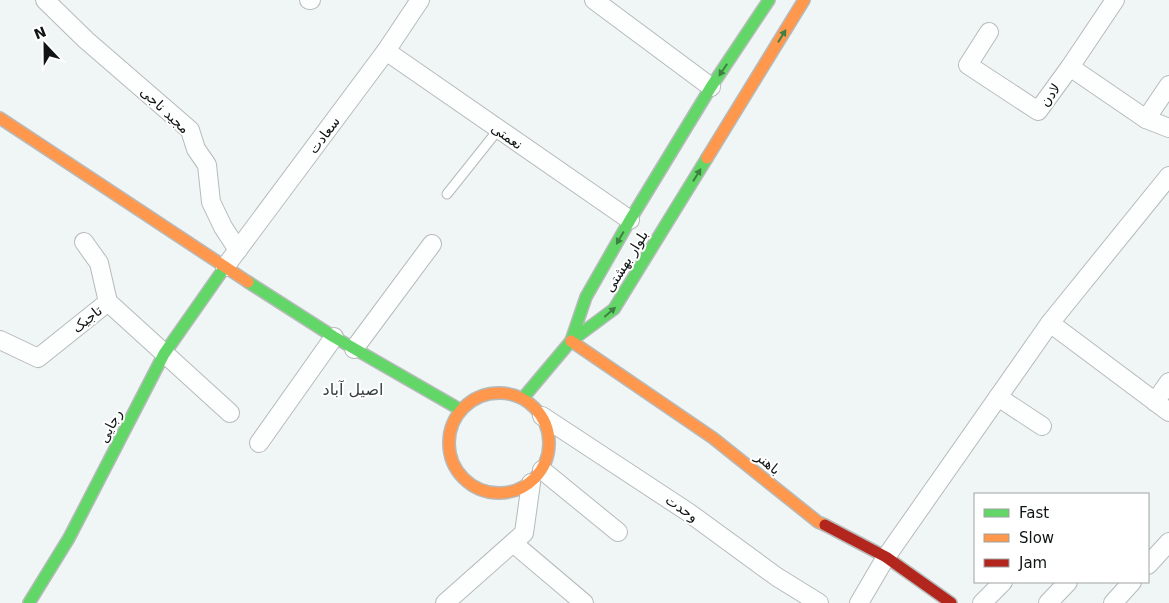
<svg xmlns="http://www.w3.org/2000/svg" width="1169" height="603" font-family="'DejaVu Sans','Noto Sans Arabic',sans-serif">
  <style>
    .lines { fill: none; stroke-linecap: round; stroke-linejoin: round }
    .lane-casing { stroke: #b6baba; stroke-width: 11 }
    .street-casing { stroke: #b6baba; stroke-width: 20 }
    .fast-casing { stroke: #b6baba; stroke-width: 14 }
    .slow-casing { stroke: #b6baba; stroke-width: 14 }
    .jam-casing { stroke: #b6baba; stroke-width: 14 }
    .lane { stroke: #fdfefe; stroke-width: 9 }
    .street { stroke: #fdfefe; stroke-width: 18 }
    .fast { stroke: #63d668; stroke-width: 11 }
    .slow { stroke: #ff974d; stroke-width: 11 }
    .jam { stroke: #b3261e; stroke-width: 11 }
    .oneway { fill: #3e7f42 }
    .labels { text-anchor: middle; stroke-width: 4; stroke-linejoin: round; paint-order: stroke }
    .street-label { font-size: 14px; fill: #101514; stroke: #fff }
    .quarter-label { font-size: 16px; fill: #36403f; stroke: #fff }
  </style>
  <rect width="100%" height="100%" fill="#f0f6f6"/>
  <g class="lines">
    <defs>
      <path id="lane" d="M447,194L498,130"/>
      <g id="street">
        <path d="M45,0L86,40L190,130L196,149L207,165L211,202L223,227L238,250"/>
        <path d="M309,0H311"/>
        <path d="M594,0L711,87"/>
        <path d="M989,32L968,65L1038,111L1070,67L1115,0"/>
        <path d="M386,51L630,220"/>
        <path d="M1070,67L1146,119L1169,128"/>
        <path d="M1146,119L1169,85"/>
        <path d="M84,242L99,263L108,302"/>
        <path d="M225,267L386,51L420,0"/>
        <path d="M1050,323L1169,412"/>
        <path d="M0,340L38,358L108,302L230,413"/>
        <path d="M354,349L432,244"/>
        <path d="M998,397L1042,426"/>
        <path d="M1155,402L1169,382"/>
        <path d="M542,416L688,512L777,577L819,603"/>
        <path d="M259,443L334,337"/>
        <path d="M542,470L618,532"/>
        <path d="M513,543L584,603"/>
        <path d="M1148,565L1169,542"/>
        <path d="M445,603L524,533L531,483"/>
        <path d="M859,603L886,557L1050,323L1169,176"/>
        <path d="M982,603L1003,582"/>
        <path d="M1048,603L1068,582"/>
        <path d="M1113,603L1132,582"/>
      </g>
      <g id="fast">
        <path d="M248,282L334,337L461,410"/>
        <path d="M571,341L586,297L630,220L711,87L769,0"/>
        <path d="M523,398L571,341L614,309L707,158"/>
        <path d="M29,603L69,538L164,354L225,267"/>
      </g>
      <g id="slow">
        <path d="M0,118L248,282"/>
        <path d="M707,158L804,0"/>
        <path d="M571,341L713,438L818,522L825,525"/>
        <circle cx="499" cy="443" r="50"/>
      </g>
      <path id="jam" d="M825,525L886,557L951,603"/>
    </defs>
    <!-- lane casing -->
    <use href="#lane" class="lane-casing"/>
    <!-- street casing -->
    <use href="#street" class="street-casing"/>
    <!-- fast casing -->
    <use href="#fast" class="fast-casing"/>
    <!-- slow casing -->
    <use href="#slow" class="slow-casing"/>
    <!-- jam casing -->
    <use href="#jam" class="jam-casing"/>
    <!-- lane -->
    <use href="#lane" class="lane"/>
    <!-- street -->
    <use href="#street" class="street"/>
    <!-- fast -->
    <use href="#fast" class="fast"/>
    <!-- slow -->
    <use href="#slow" class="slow"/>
    <!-- jam -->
    <use href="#jam" class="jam"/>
  </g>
  <!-- one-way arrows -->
  <defs><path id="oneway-solid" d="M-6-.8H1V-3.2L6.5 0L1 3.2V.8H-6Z" transform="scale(1.25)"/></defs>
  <g class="oneway">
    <use href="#oneway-solid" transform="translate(782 36) rotate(-58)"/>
    <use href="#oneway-solid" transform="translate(723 70) rotate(124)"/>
    <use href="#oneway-solid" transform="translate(697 175) rotate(-58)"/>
    <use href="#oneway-solid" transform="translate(620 238) rotate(120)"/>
    <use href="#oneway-solid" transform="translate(610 312) rotate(-41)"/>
  </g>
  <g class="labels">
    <!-- street labels -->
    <g class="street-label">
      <text transform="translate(1050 95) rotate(-54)" y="5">لادن</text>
      <text transform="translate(165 110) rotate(43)" y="5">مجید ناجی</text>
      <text transform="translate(324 135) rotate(-53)" y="5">سعادت</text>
      <text transform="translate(507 136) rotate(35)" y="5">نعمتی</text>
      <text transform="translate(626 261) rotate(-58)" y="5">بلوار بهشتی</text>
      <text transform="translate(87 319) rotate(-39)" y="5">تاجیک</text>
      <text transform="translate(110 426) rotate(-63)" y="5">رجایی</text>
      <text transform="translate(768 463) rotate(39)" y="5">باهنر</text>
      <text transform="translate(682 508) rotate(34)" y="5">وحدت</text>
    </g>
    <!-- quarter labels -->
    <g class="quarter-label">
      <text x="353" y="395">اصیل آباد</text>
    </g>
  </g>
  <!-- legend -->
  <rect x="974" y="493" width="175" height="90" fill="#ffffff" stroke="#9fa1a1"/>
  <rect x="984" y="509" width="25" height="8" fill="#63d668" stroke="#9fa1a1"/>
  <text x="1019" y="518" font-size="15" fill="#101514">Fast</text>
  <rect x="984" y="534" width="25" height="8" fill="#ff974d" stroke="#9fa1a1"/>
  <text x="1019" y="543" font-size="15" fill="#101514">Slow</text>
  <rect x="984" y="559" width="25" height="8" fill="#b3261e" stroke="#9fa1a1"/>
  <text x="1019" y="568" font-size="15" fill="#101514">Jam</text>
  <!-- north arrow -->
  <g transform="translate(45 45) rotate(338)" stroke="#ffffff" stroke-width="4" paint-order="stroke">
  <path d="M0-4L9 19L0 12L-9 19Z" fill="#101514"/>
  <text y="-8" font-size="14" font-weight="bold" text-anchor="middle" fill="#101514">N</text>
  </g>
</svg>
